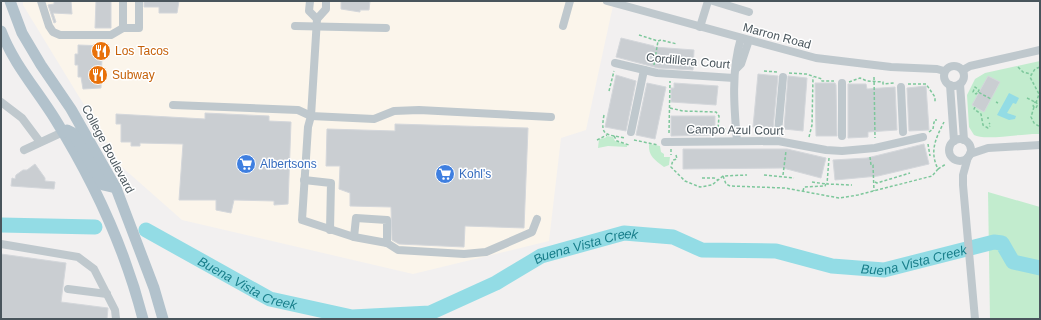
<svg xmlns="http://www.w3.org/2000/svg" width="1041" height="320" font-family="Arial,sans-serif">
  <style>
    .commercial { fill: #fbf5eb }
    .green { fill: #c2ecce }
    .water { fill: #93dce5 }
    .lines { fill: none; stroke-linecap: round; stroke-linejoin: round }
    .river { stroke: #93dce5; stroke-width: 15 }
    .building { fill: #caced2; stroke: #d4d7db }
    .path { stroke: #7dc79b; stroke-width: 1.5; stroke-dasharray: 3 2; stroke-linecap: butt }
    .minor { stroke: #bfc8cd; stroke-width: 8 }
    .major { stroke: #b2c2cc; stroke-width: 11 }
    .labels { text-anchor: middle; stroke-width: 3; stroke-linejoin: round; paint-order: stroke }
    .street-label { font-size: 12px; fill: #49555c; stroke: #fff }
    .food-label { font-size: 12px; fill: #c56008; stroke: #fff; text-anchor: start }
    .shop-label { font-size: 12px; fill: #366cbe; stroke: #fff; text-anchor: start }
    .water-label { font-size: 13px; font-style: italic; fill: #187e8a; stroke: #fff }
  </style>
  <rect width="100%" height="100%" fill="#f2f0f0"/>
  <!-- commercial -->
  <path class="commercial" d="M23,1H614L586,130L561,138L549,241L413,274L182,220L122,167L23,5Z"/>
  <!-- green -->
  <g class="green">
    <path d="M1040,61V134C1024,133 985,141 974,135L969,127L967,95L975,79L985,73Z"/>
    <path d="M607,136L613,137L615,141L627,145V147L608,146L598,148L599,139L605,138Z"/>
    <path d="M649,144L660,146L661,152L664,154V157H670L669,165L664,167C655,160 648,156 649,144Z"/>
    <path d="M988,192L1040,207V319H990Z"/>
  </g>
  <!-- water -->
  <path class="water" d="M1009,93L1019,98L1016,104L1013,103L1007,113L1016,116L1015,119L1009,120L997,115Z"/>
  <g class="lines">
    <!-- river -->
    <g class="river">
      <path d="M1,225L95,227"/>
      <path id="s1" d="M146,230L270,299L352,317L430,313L496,283L541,256L624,233L673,237L702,250L776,251L832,266L884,270L994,242L1002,243L1013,262L1040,268"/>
    </g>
  </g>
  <!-- building -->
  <g class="building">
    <path d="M54,1H71L72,14L53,13L56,22L54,23L48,5L54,4Z"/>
    <path d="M96,1H111V28H95Z"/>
    <path d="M144,1H179L177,13H159V7H144Z"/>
    <path d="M341,1H370L369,10H360V12L341,9Z"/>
    <path d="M621,38L654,46V47L694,50L693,70L658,68L616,57Z"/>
    <path d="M78,45L106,46V56H102L101,88L83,89L81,77H78V65H75V54H78Z"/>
    <path d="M758,74L778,76L773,129L753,127Z"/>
    <path d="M616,75L636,81L626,131L605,127Z"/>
    <path d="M788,76L807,78L803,131L784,129Z"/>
    <path d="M988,76L1000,82L984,112L972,105Z"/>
    <path d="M647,83L666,87L655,139L636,135Z"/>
    <path d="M674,83L718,86L716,105L671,102V88H674Z"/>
    <path d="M815,83H835L836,85L837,136H816Z"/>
    <path d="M848,84H866L867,89L895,87L897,130L868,132V137L848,138Z"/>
    <path d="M926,86L929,130L909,131L907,88Z"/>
    <path d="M205,113L269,116V121L291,122L288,204L274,205V201L234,200L231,213L216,210V200H179L183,144L140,143V146H131V142H121V124H116V114L205,119Z"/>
    <path d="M671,116H715V135L671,136Z"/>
    <path d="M395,124L528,128L524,228L465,226L464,247L399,244L392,240L391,207L350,206V193L339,189L340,166H326L327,129L395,131Z"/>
    <path d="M924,144L929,164L878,176L835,180L833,160L867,158Z"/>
    <path d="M683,149H787L826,158L821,178L783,168L683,169Z"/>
    <path d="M35,164L45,178V181L55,182L54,189L11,186L12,178L15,179L16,175L23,170H27Z"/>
    <path d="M1,254L66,263L61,302L108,308L107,319L1,318Z"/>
  </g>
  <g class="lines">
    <!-- path -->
    <g class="path">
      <path d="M639,35L658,41L661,40L677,44"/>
      <path d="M654,65L658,41"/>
      <path d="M1018,67L1023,72L1031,74"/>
      <path d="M764,71L777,72"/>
      <path d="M789,73L806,74L822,79V81H834"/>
      <path d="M874,77L875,138"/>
      <path d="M849,82L860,78L867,81L883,82V84L894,83"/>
      <path d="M908,84H926L935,97V103"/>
      <path d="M609,91L614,71"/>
      <path d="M978,92L979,90L975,87L973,92L976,94L978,92L991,99"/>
      <path d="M1027,98L1035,102"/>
      <path d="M996,102L998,103"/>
      <path d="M1035,102L1038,104L1036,108L1033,106Z"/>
      <path d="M1036,103L1039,94L1030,77L1035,69L1040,67"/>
      <path d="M975,107L974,109L981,114L983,125L988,128L990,126"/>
      <path d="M1034,107L1031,117L1034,123L1040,127"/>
      <path d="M670,108L683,111L716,112L719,116L718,129H726"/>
      <path d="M604,115C600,137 606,134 625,138"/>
      <path d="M987,118H989"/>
      <path d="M989,123L990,124"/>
      <path d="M929,132L933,129L934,122H936V119"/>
      <path d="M669,133L670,81"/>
      <path d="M614,136L617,141L629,145"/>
      <path d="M809,137L812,125L813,77"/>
      <path d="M597,140L607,135"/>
      <path d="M634,140L658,145"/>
      <path d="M928,144L930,156"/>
      <path d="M671,149V155"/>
      <path d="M676,155L677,159L673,160L671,167L685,181L700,187L712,185L723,176L747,175"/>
      <path d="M870,157L871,165H873L874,191"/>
      <path d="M829,158L827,184L852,185"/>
      <path d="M938,169L946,164"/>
      <path d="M764,175L794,178"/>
      <path d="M783,175L786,151"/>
      <path d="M723,176L726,184L730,186L785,188L839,198L858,195L932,176L938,169C929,151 936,138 944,122"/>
      <path d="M702,178H714L718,180"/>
      <path d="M812,182L826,184"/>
      <path d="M875,182L877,183L910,173"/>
      <path d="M803,191L804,187L825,186L826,184"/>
    </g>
    <!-- minor -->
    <g class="minor">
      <path d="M41,1L49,26L53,32L60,35H111L123,28H139V1"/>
      <path d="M310,1L309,11L317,19L326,9V1"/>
      <path d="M607,1L816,58L891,67L937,69L944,71"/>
      <path d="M713,1L749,12"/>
      <path d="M317,19L311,116L308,127L302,220L354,237L387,243L398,250L464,254L486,252L532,232L537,219"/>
      <path d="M295,26L386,28"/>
      <path d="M563,26L570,1"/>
      <path d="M700,27L708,1"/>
      <path d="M123,28V1"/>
      <path d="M615,63L657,73L734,78"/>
      <circle cx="954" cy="76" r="10"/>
      <path d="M736,69L741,64L749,40"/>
      <path d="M963,70L970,66L1040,50"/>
      <path d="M842,83V136"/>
      <path d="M960,84L964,140"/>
      <path d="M950,85L954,141"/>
      <path d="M901,87L903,132"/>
      <path d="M1,102L22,118L40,142"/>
      <path d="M173,105L298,110L311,116L374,119L394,111L419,110L551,117"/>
      <path d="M631,132L644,70"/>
      <path d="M778,132L783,77"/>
      <circle cx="960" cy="150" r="11"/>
      <path d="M737,141C734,107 731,71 741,38"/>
      <path d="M665,142L778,141L826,150L842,151L875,148L923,137"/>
      <path d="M24,150L63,132"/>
      <path d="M970,154L988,148L1040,145"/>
      <path d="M968,157L963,175V185L975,319"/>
      <path d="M304,180L331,183L330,230"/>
      <path d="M354,237L356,218L387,220V243"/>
      <path d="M1,244L78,257L94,269L115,310L116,319"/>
      <path d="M68,289L107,294"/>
    </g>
    <!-- major -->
    <g class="major">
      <path d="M10,1L22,33L41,65L71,109L116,188L154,288L163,319"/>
      <path d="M1,31C13,63 37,90 55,119C93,180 125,249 143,319"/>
      <path d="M63,132L67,130L73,133L103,185L116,188"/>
    </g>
  </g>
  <!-- icons -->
  <defs>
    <symbol id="restaurant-disc" viewBox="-11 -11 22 22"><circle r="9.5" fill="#e8710a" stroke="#fff"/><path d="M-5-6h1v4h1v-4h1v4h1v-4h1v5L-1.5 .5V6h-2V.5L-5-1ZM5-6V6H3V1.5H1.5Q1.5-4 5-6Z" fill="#fff"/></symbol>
    <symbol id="supermarket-disc" viewBox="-11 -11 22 22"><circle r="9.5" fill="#3f7fe0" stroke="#fff"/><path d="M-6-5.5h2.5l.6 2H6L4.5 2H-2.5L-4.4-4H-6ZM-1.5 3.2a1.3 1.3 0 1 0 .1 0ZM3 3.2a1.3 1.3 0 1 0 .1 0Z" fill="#fff"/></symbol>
  </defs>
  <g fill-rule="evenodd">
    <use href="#restaurant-disc" x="90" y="40" width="22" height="22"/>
    <use href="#restaurant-disc" x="87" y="64" width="22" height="22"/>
    <use href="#supermarket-disc" x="235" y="153" width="22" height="22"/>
    <use href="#supermarket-disc" x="434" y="163" width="22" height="22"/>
  </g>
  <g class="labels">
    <!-- street labels -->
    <g class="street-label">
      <text transform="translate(777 36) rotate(15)" y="4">Marron Road</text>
      <text transform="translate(688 61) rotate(5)" y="4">Cordillera Court</text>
      <text transform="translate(735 130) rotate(1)" y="4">Campo Azul Court</text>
      <text transform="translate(108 149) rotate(62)" y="4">College Boulevard</text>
    </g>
    <!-- food labels -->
    <g class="food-label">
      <text x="115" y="55">Los Tacos</text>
      <text x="112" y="79">Subway</text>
    </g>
    <!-- shop labels -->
    <g class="shop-label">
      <text x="260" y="168">Albertsons</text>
      <text x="459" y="178">Kohl's</text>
    </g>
    <!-- water labels -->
    <g class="water-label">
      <text dy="5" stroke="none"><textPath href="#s1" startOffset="475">Buena Vista Creek</textPath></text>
      <text dy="5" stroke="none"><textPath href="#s1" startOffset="811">Buena Vista Creek</textPath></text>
      <text dy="5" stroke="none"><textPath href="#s1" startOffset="115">Buena Vista Creek</textPath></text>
    </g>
  </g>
  <!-- border -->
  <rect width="1041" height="320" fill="none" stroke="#49555c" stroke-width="4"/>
</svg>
